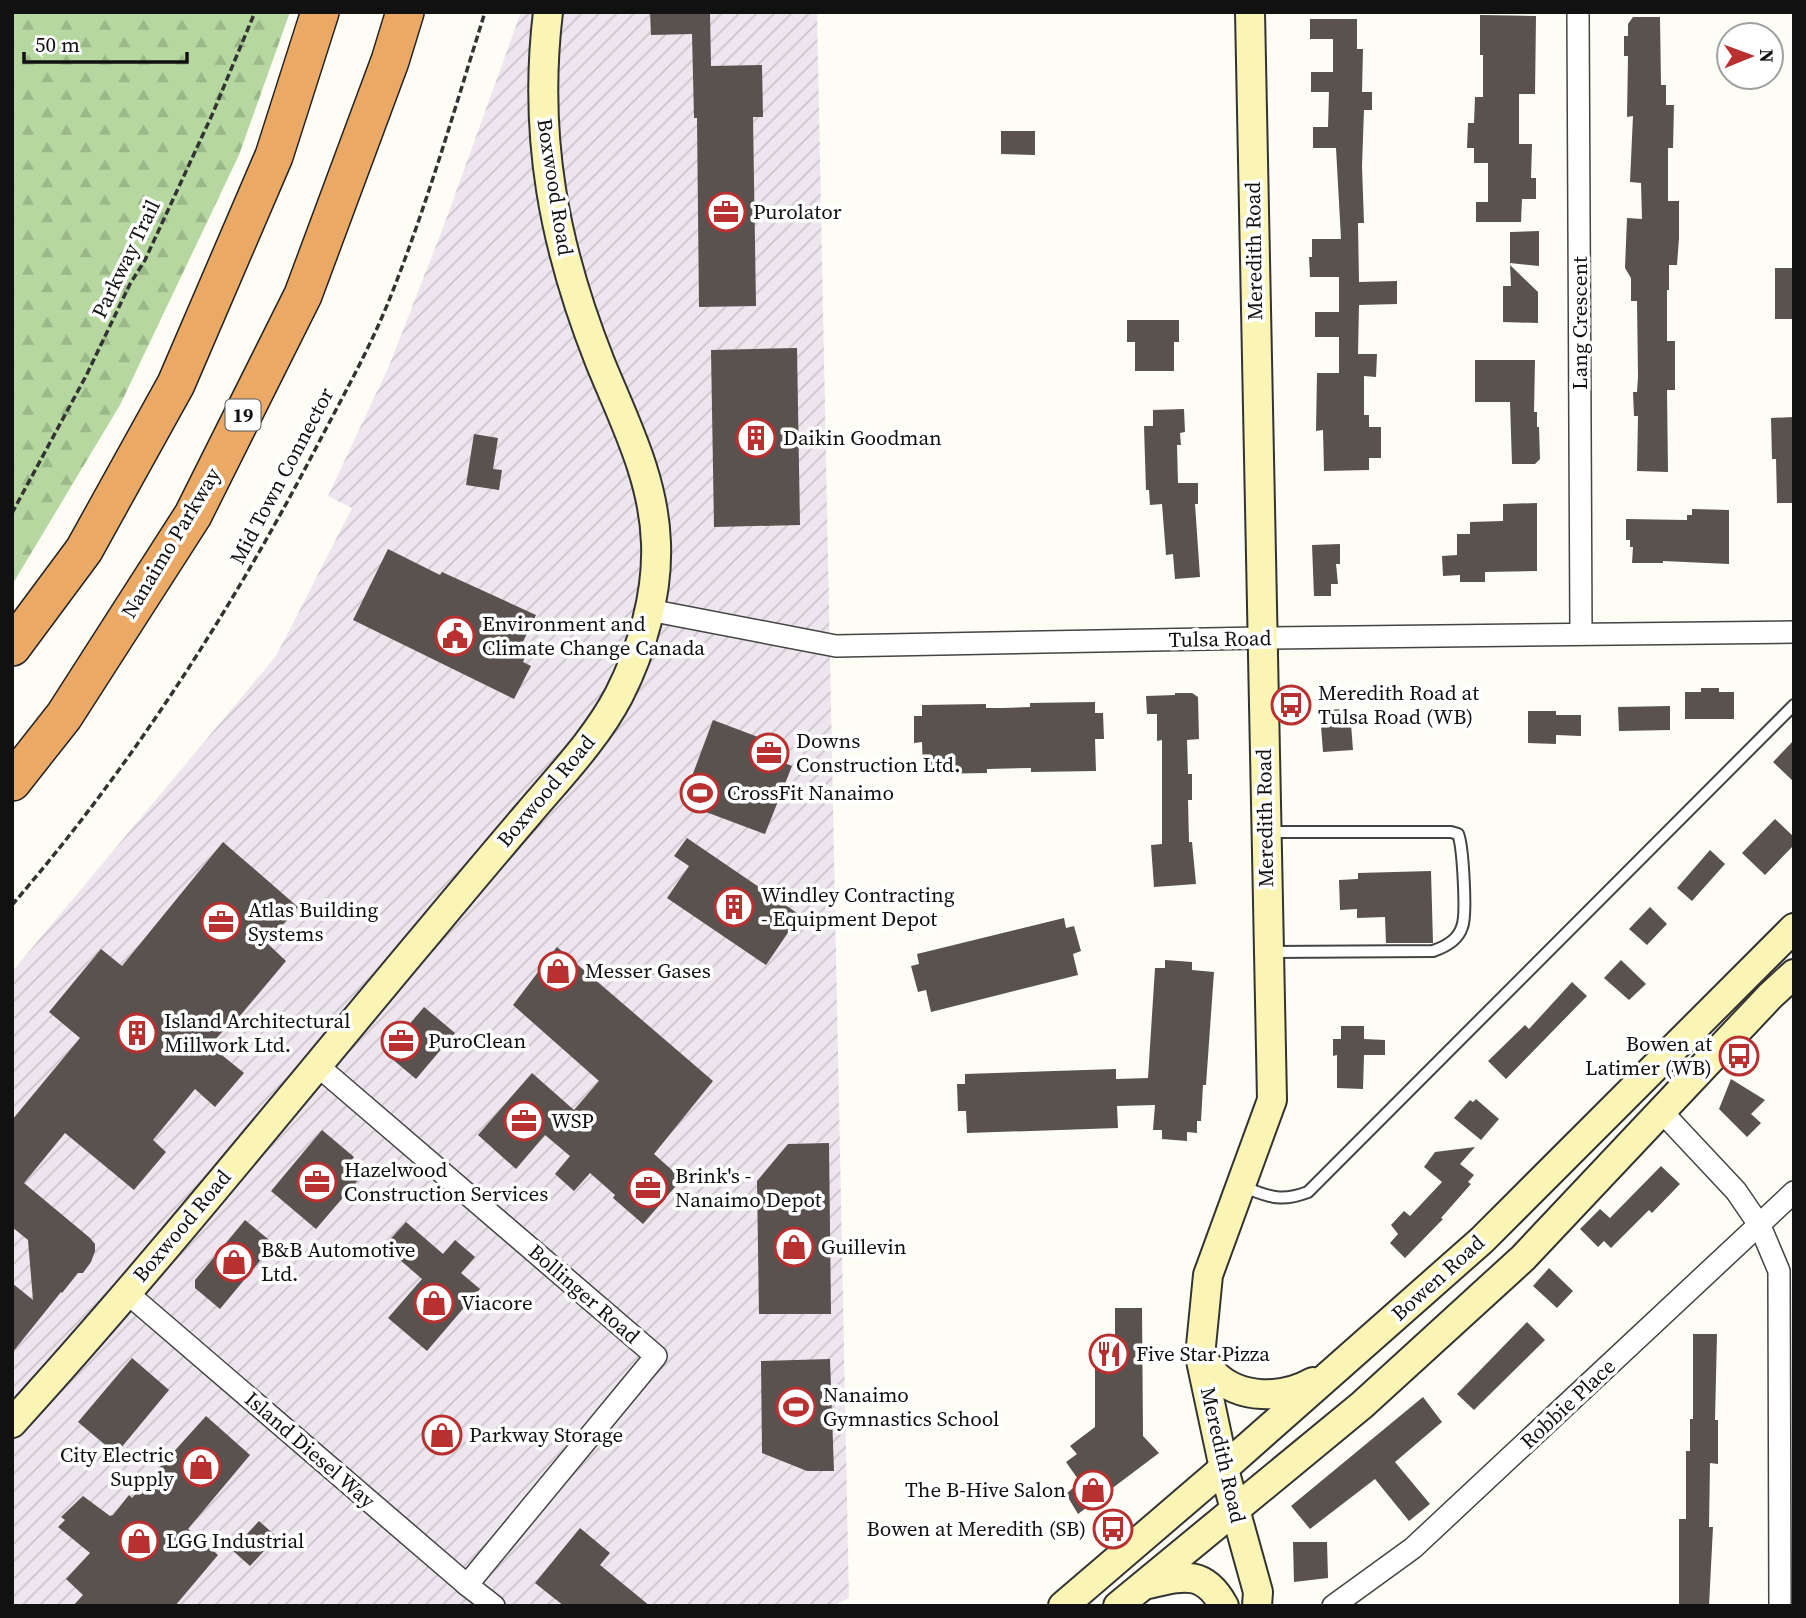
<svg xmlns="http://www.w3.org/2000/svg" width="1806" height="1618" font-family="'Source Serif 4',serif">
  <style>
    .industrial { fill: url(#industrial-furrows) }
    .forest { fill: url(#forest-firs) }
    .building { fill: #59524e }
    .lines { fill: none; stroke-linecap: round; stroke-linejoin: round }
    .lane-casing { stroke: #444; stroke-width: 14 }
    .street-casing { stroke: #444; stroke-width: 24 }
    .secondary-casing { stroke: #333; stroke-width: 32 }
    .highway-casing { stroke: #222; stroke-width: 40 }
    .path { stroke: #333; stroke-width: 3.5; stroke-dasharray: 7 3.5; stroke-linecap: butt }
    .lane { stroke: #fff; stroke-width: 10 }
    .street { stroke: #fff; stroke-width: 21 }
    .secondary { stroke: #faf5b5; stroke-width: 28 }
    .highway { stroke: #eba966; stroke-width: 37 }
    .labels { text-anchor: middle; stroke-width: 7; stroke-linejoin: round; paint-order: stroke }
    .shield { fill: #fff; stroke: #585858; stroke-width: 2 }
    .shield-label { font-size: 19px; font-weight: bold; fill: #111 }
    .street-label { font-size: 21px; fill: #111; stroke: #fff }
    .poi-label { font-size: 21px; fill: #111; stroke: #fff; text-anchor: start }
  </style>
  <defs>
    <pattern id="industrial-furrows" width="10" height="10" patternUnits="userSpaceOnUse" patternTransform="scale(1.75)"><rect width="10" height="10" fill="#eee6ee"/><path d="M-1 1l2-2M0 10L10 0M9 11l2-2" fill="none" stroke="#cbc4cb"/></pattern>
    <pattern id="forest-firs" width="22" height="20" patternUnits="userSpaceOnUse" patternTransform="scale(1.75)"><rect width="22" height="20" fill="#b6d8a0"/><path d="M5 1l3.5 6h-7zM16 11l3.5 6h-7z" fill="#9bb889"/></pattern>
  </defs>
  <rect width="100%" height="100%" fill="#fefdf5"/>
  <!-- industrial -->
  <path class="industrial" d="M521,12H817L849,1598L833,1606H12V972L276,656L352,508L328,496L389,366L444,225Z"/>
  <!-- forest -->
  <path class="forest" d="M12,12H290L239,155L120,405L12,585Z"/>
  <!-- building -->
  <g class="building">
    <path d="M650,12H710L711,66L762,65L763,117H753L756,306L699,307L697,118H694L692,34L651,35Z"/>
    <path d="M1480,15L1536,16L1535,94H1519V144H1532L1531,178H1536V199H1522L1521,222H1476V202H1488V163H1474V148H1467L1468,123H1474L1475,97H1483V55H1480Z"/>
    <path d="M1633,17H1660L1661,85H1666V105H1674L1673,148H1668V201H1679V238L1677,265H1669V290H1667V341H1675V390H1667L1668,472L1637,471L1638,416H1634L1633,392H1637L1638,377L1637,301H1631V278L1625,268L1627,218L1642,219L1641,183L1630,182L1633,116L1627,117L1628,56H1624V36H1628V24Z"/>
    <path d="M1310,19H1357V49H1363L1362,92H1372V110H1364L1362,166L1364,223H1358L1359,282L1397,281V304L1359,305L1358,354H1377L1376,377L1364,376V415H1369V427H1381V458H1369V470L1324,471L1323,430L1316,431L1317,373H1339V337H1315V312H1339V277H1310L1309,257H1312V239H1341L1336,148H1313V127H1328L1329,92H1311V72H1333V39H1310Z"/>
    <path d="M1001,131H1035V155L1001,154Z"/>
    <path d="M1539,231V266L1510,263V232Z"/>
    <path d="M1510,265L1538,292V323L1503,322V286H1511Z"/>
    <rect x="1775" y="268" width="19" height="51"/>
    <path d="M1127,320H1179V342H1174V371H1135V342H1127Z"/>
    <path d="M797,348L800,525L714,527L711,350Z"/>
    <path d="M1475,360H1535L1534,412H1537V427H1539L1540,459L1535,464H1512L1510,402H1475Z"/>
    <path d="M1184,409L1185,432L1180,433L1181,445H1177L1178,483H1198V504H1195L1200,577L1175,579L1173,554L1166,555L1162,504L1150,505L1149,490H1146L1144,426H1153V410Z"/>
    <path d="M1794,417V503H1777L1776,459H1772L1771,418Z"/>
    <path d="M474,434L498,438L493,469L502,470L499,490L466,485Z"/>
    <path d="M1537,503V571L1485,572V582H1460V575L1443,576L1442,556L1457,555V534H1470V522L1503,521V504Z"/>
    <path d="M1692,509L1729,510V564L1663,561V563H1632L1633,547H1630V540H1626V519L1687,520V515H1692Z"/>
    <path d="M1340,544V564H1336L1338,584H1331V596H1314L1312,545Z"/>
    <path d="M388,549L440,575L442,572L536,615L518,652L526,655L523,662L531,666L514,699L353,620Z"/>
    <path d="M1701,688H1719V692H1734V719H1685V692H1701Z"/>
    <path d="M1175,693H1192L1198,697L1199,739L1187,740L1188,774H1192V800H1188L1189,842H1192L1196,884L1154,887L1151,845L1162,844V740L1157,741V714H1147L1146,696L1175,695Z"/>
    <path d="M1095,702V713H1103L1104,739H1095L1096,771L1031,772V768L987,769V773L923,774L922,742L914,743V716H922V705L986,704V708H1002L1030,707V703Z"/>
    <path d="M1670,706V730L1619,731L1618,707Z"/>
    <path d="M1344,709L1345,725L1351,724L1353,750L1323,752L1321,726H1325L1324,710Z"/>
    <path d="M1528,711H1556V715H1581V736L1556,735V744L1528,743Z"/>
    <path d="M713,720L785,747L779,761L792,766L765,834L682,803Z"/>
    <path d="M1794,740V782L1773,762Z"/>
    <path d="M1775,819L1794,837V845L1765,875L1742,853Z"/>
    <path d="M687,838L800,915L766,965L667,898L689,866L674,856Z"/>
    <path d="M223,842L298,907L267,943L286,961L239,1017L237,1016L212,1043L225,1053L223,1056L244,1073L215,1107L195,1089L153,1140L166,1152L134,1190L65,1133L24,1183L90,1238L95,1244V1251L91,1262L83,1273H78L62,1293L61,1292L12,1353V1283L33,1300L28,1240L12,1227V1120L80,1038L49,1012L101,949L122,966Z"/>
    <path d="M1710,850L1725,864L1692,901L1677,888Z"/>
    <path d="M1431,871L1433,943H1386L1385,917L1357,918V909L1340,910L1339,880L1358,879V873Z"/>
    <path d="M1650,907L1667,924L1647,945L1629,929Z"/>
    <path d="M1064,918L1066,928L1074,926L1081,951L1073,954L1078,975L931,1012L926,990L918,992L911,966L919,964L917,954Z"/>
    <path d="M557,947L713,1081L654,1154L682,1179L643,1224L613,1198L615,1195L590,1173L574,1191L555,1174L570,1156L545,1135L516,1169L478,1135L532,1073L574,1110L599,1081L513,1005Z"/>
    <path d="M1165,960L1192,962V970L1214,972L1206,1085H1203L1201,1121H1197V1133L1187,1132V1141L1162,1139V1130H1153L1155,1105L1117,1106L1118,1128L967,1133L966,1111H958L957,1084H965V1074L1116,1069V1079L1148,1078L1155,968H1165Z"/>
    <path d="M1621,960L1646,984L1629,1000L1604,978Z"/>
    <path d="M1572,982L1587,996L1506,1079L1488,1061L1525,1025L1529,1029Z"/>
    <path d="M424,1007L455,1033L416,1079L385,1053Z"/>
    <path d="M1341,1026H1364V1039L1385,1040V1055H1364L1363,1089L1337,1088V1055L1333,1056V1039H1341Z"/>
    <path d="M1731,1079L1765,1100L1751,1114L1761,1123L1747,1137L1719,1109Z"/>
    <path d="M1476,1099L1499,1119L1481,1140L1454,1118L1470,1100L1473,1102Z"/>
    <path d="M322,1130L354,1157L351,1161L364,1173L316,1229L271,1191Z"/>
    <path d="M829,1143L831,1314H759L757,1181L788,1144Z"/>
    <path d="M1475,1147L1460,1164L1474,1175L1468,1182L1471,1184L1441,1218L1443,1219L1405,1258L1390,1243L1398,1234L1391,1225L1404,1211L1410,1216L1442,1182L1424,1167L1435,1152Z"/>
    <path d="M1661,1166L1680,1184L1652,1213L1649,1210L1611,1248L1604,1241L1598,1247L1580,1229L1600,1209L1610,1218Z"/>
    <path d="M245,1220L274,1244L220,1309L195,1288V1280Z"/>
    <path d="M406,1222L443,1254L455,1240L475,1257L461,1273L480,1289L427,1351L388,1318L422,1279L384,1246Z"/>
    <path d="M1549,1268L1573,1291L1557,1308L1533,1286Z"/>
    <path d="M1115,1308H1142L1143,1436L1159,1453L1078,1514L1066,1494L1080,1482L1066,1462L1077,1454L1070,1446L1095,1427V1359H1105L1104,1349H1115Z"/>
    <path d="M1527,1322L1545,1340L1474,1410L1457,1394Z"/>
    <path d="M1693,1334H1717L1715,1420H1718V1464L1710,1463L1709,1527H1713L1709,1606H1679V1519H1686V1451H1690V1419H1693Z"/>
    <path d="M132,1358L169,1390L116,1454L78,1422Z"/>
    <path d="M830,1359L834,1471H807L762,1453L761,1361Z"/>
    <path d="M1423,1397L1442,1422L1395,1462L1430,1504L1409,1521L1375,1479L1310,1529L1291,1506Z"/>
    <path d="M206,1416L250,1455L188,1529L218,1555L175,1606H73L83,1595L66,1579L90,1553L58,1527L65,1520L61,1517L83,1496L110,1516L113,1515L129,1495L132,1498Z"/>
    <path d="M259,1521L277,1537L250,1566L232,1550Z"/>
    <path d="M580,1528L610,1553L600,1565L650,1606H564L535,1583Z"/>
    <path d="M1293,1542H1327L1328,1578L1294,1582Z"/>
  </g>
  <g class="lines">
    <defs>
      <g id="lane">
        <path d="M1269,832H1451L1458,834C1463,846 1467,916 1462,927C1458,940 1445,947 1433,951L1271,952"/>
        <path d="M1241,1186C1268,1196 1279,1203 1308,1192L1794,705"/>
      </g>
      <g id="street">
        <path d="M1578,12L1581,634"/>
        <path d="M649,610L836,646L1261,638L1794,632"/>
        <path d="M318,1066L656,1356L467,1585"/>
        <path d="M1661,1111L1736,1191L1760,1226L1779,1271L1780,1606"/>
        <path d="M126,1292L467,1585L494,1606"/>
        <path d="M1333,1606L1413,1548L1794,1192"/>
      </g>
      <g id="secondary">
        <path d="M1250,12L1272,1100L1208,1275L1200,1356L1225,1473L1258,1592L1257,1606"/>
        <path d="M1200,1356C1205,1361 1209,1368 1214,1374C1240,1400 1283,1399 1313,1382"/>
        <path d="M12,1423C154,1267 286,1102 421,941C457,898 492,856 528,814C560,776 596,739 619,695C642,650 658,594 656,543C654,478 624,421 600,362C554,246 533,136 548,12"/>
        <path d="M1148,1584C1183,1576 1204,1569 1224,1606"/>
        <path d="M1063,1606L1224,1468L1482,1240L1794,928"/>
        <path d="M1118,1606L1362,1405L1523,1258L1770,996L1794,974"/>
      </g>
      <g id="highway">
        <path d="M12,647L84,550L176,384L274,156L320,12"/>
        <path d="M12,782L64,716L193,515L303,295L390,61L405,12"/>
      </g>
    </defs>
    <!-- lane casing -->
    <use href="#lane" class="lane-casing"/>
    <!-- street casing -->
    <use href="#street" class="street-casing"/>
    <!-- secondary casing -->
    <use href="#secondary" class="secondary-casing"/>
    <!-- highway casing -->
    <use href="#highway" class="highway-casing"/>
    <!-- path -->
    <g class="path">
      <path d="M12,513L86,376L130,284L145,260L212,115L255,12"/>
      <path d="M12,905C133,765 233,608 318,444C343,396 370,348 390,298C427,205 455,108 485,12"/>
    </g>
    <!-- lane -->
    <use href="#lane" class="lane"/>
    <!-- street -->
    <use href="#street" class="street"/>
    <!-- secondary -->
    <use href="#secondary" class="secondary"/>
    <!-- highway -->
    <use href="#highway" class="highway"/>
  </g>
  <!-- icons -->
  <defs>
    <symbol id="office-ring" viewBox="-11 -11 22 22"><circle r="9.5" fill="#fff" stroke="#b93031" stroke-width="1.5"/><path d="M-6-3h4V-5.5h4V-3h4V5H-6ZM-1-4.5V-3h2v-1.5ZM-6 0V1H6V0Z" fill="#b93031"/></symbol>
    <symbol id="building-ring" viewBox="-11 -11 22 22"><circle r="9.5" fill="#fff" stroke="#b93031" stroke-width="1.5"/><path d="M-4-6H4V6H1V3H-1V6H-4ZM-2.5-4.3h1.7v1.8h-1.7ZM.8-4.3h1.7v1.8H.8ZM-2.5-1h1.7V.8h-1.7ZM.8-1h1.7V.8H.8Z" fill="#b93031"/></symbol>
    <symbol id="civic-ring" viewBox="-11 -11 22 22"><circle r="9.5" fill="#fff" stroke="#b93031" stroke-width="1.5"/><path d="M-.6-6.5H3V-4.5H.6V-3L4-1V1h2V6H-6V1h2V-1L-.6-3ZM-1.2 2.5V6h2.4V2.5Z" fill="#b93031"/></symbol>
    <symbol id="bus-ring" viewBox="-11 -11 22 22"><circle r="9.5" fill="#fff" stroke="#b93031" stroke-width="1.5"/><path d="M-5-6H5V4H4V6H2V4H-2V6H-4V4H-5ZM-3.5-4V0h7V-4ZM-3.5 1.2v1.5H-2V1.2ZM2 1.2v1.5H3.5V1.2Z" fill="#b93031"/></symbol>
    <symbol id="stadium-ring" viewBox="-11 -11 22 22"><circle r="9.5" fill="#fff" stroke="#b93031" stroke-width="1.5"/><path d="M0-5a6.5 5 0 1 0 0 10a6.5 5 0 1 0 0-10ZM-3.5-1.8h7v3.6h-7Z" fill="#b93031"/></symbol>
    <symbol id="shop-ring" viewBox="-11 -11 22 22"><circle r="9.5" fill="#fff" stroke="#b93031" stroke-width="1.5"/><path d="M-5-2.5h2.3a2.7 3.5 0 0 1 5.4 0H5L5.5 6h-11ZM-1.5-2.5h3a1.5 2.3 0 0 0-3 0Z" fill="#b93031"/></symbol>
    <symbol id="restaurant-ring" viewBox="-11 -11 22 22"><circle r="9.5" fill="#fff" stroke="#b93031" stroke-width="1.5"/><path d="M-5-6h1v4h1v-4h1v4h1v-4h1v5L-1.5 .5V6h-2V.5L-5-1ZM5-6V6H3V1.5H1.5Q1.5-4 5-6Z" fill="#b93031"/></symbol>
  </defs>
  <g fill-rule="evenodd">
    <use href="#office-ring" x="704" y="190" width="44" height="44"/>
    <use href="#building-ring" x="734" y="416" width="44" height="44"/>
    <use href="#civic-ring" x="433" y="614" width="44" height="44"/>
    <use href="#bus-ring" x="1269" y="683" width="44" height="44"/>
    <use href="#office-ring" x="747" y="731" width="44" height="44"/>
    <use href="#stadium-ring" x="678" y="771" width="44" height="44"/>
    <use href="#building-ring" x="712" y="885" width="44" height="44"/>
    <use href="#office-ring" x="199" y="900" width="44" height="44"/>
    <use href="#shop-ring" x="536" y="949" width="44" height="44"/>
    <use href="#building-ring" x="115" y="1011" width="44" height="44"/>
    <use href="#office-ring" x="379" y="1019" width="44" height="44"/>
    <use href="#bus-ring" x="1717" y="1034" width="44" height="44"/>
    <use href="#office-ring" x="502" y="1099" width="44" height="44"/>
    <use href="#office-ring" x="295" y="1160" width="44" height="44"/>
    <use href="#office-ring" x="626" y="1166" width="44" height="44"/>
    <use href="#shop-ring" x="772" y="1225" width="44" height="44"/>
    <use href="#shop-ring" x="212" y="1240" width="44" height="44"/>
    <use href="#shop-ring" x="412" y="1281" width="44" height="44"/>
    <use href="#restaurant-ring" x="1087" y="1332" width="44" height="44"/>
    <use href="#stadium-ring" x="774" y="1385" width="44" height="44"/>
    <use href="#shop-ring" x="420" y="1413" width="44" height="44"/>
    <use href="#shop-ring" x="179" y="1445" width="44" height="44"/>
    <use href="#shop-ring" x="1071" y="1468" width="44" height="44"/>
    <use href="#bus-ring" x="1091" y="1507" width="44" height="44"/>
    <use href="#shop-ring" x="117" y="1519" width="44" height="44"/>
  </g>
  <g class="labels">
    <!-- shield labels -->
    <rect class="shield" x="225.5" y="399.5" width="35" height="31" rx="5"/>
    <g class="shield-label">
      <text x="243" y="422">19</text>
    </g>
    <!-- street labels -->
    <g class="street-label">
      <text transform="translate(555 187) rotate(81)" y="7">Boxwood Road</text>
      <text transform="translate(1254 251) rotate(-91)" y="7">Meredith Road</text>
      <text transform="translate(126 259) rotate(-64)" y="7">Parkway Trail</text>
      <text transform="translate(1580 323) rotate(-90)" y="7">Lang Crescent</text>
      <text transform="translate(282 476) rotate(-62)" y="7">Mid Town Connector</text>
      <text transform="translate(171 543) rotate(-59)" y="7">Nanaimo Parkway</text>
      <text transform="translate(1220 639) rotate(-1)" y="7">Tulsa Road</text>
      <text transform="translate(546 791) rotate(-50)" y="7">Boxwood Road</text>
      <text transform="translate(1265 818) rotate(-91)" y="7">Meredith Road</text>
      <text transform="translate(182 1226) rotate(-50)" y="7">Boxwood Road</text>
      <text transform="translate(1438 1278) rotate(-42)" y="7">Bowen Road</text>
      <text transform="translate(584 1294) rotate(41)" y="7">Bollinger Road</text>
      <text transform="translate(1568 1404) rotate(-43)" y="7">Robbie Place</text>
      <text transform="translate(310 1450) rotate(41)" y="7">Island Diesel Way</text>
      <text transform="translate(1223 1455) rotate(77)" y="7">Meredith Road</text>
    </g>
    <!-- poi labels -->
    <g class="poi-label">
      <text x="753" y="219">Purolator</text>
      <text x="783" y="445">Daikin Goodman</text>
      <text x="482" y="631">Environment and<tspan x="482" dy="24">Climate Change Canada</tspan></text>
      <text x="1318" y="700">Meredith Road at<tspan x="1318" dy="24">Tulsa Road (WB)</tspan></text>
      <text x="796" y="748">Downs<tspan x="796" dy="24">Construction Ltd.</tspan></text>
      <text x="727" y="800">CrossFit Nanaimo</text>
      <text x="761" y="902">Windley Contracting<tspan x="761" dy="24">- Equipment Depot</tspan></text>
      <text x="248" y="917">Atlas Building<tspan x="248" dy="24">Systems</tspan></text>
      <text x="585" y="978">Messer Gases</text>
      <text x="164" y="1028">Island Architectural<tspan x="164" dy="24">Millwork Ltd.</tspan></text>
      <text x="428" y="1048">PuroClean</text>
      <text x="1712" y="1051" text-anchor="end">Bowen at<tspan x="1712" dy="24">Latimer (WB)</tspan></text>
      <text x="551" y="1128">WSP</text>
      <text x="344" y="1177">Hazelwood<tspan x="344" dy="24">Construction Services</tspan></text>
      <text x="675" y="1183">Brink's -<tspan x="675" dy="24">Nanaimo Depot</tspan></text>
      <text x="821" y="1254">Guillevin</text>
      <text x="261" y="1257">B&amp;B Automotive<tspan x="261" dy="24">Ltd.</tspan></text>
      <text x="461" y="1310">Viacore</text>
      <text x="1136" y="1361">Five Star Pizza</text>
      <text x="823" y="1402">Nanaimo<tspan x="823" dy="24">Gymnastics School</tspan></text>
      <text x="469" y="1442">Parkway Storage</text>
      <text x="174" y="1462" text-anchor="end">City Electric<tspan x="174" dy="24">Supply</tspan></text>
      <text x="1066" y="1497" text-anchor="end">The B-Hive Salon</text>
      <text x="1086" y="1536" text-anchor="end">Bowen at Meredith (SB)</text>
      <text x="166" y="1548">LGG Industrial</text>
    </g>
  </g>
  <!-- border -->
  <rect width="1806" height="1618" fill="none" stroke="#111111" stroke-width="28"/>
  <!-- north arrow -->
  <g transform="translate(1750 56) rotate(89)"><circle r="33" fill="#ffffff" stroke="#a0a0a0" stroke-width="2"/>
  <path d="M0-5L12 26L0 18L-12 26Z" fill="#b93031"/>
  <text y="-10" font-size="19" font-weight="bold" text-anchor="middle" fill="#111111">N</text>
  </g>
  <!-- scale -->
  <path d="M24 52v10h163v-10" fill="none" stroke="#111111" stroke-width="3.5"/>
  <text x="35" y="52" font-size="21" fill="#111111" stroke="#ffffff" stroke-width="5" paint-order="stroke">50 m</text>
</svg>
